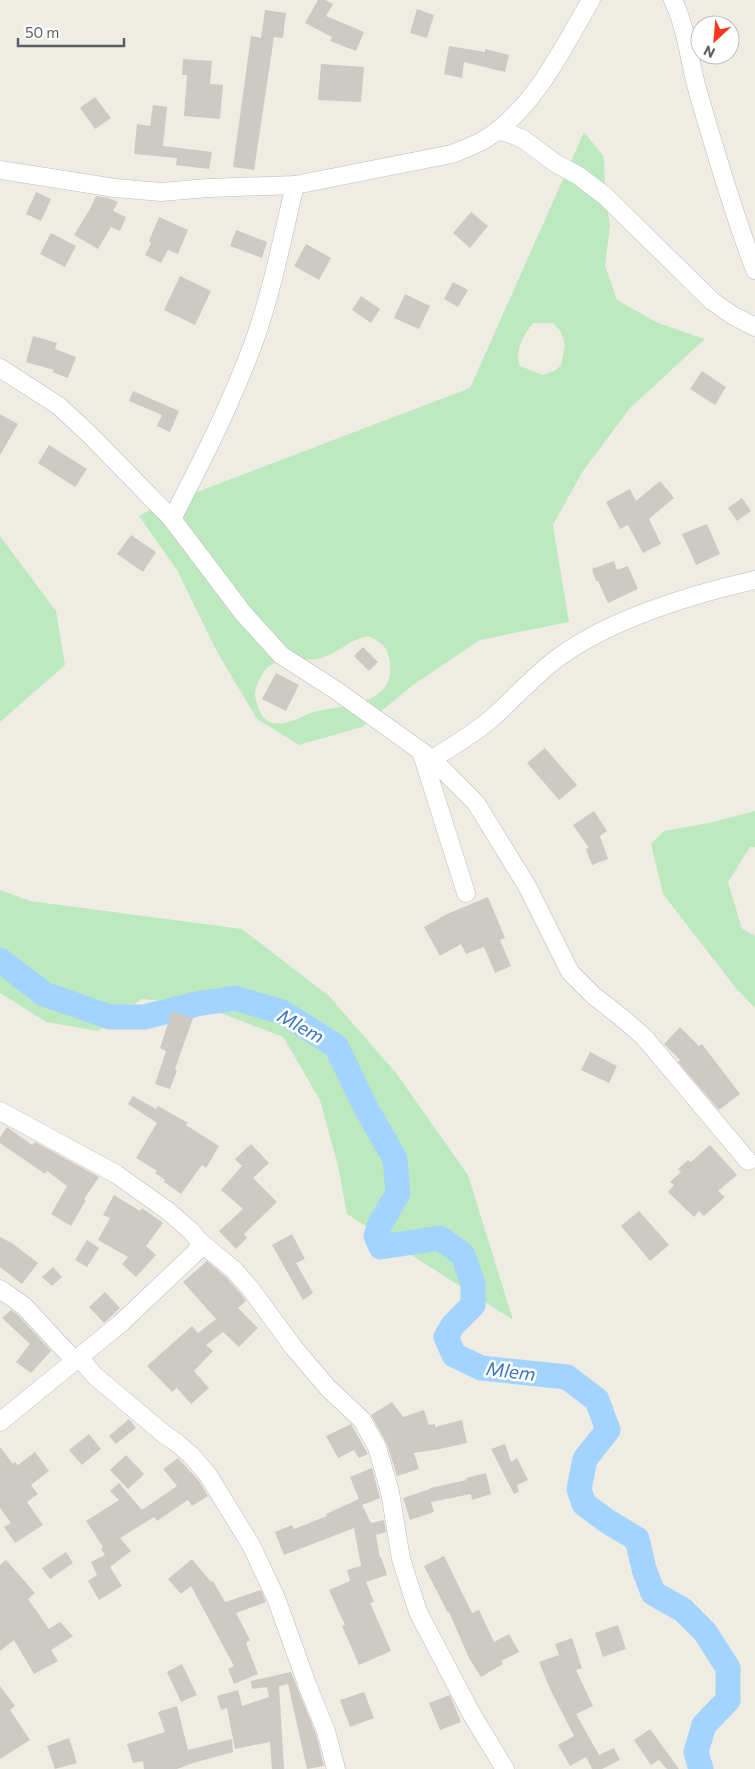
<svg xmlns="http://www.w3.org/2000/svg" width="755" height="1769" font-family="Commissioner,sans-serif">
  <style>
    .green { fill: #bde9be; fill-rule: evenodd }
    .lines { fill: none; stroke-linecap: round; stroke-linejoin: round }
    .river { stroke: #a3d3ff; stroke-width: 25 }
    .building { fill: #cccac2 }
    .minor-casing { stroke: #b8bbc0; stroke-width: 19 }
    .minor { stroke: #fff; stroke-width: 18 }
    .labels { text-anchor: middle; stroke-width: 5; stroke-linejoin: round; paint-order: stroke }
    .water-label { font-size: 19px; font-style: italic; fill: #3877c5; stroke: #fff }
  </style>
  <rect width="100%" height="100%" fill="#efede3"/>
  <!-- green -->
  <g class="green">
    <path d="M584,132L604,157L605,196L610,225L605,265L617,300L658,323L705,339L630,408L583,471L553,525L569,622L480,640L413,685L362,727L299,745L257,719L216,650L177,570L139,516L150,510L470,388ZM533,323H553L561,332L565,345L561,365L556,370L543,375L520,366C514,350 524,335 533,323ZM368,636C383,643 388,647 390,663C395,705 345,705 317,711C302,715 286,728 270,722C261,719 255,702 255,693C255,687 262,674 266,669C268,666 273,664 275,663C288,656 307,662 321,658C337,654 350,639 368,636Z"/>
    <path d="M0,536L56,611L65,665L0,722Z"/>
    <path d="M755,811V847H750L728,882L742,929L755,936V1008L735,987L663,894L651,844L664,831L709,823Z"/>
    <path d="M0,890L30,901L242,929L329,996L396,1073L468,1175L513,1320L347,1214L338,1166L320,1100L283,1037L197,1004L142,999L98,1031L46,1022L0,993Z"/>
  </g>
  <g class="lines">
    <!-- river -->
    <path class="river" d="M0,960L44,994L110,1017H144L197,1004L235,998L282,1012L336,1046L366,1108L395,1159L398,1193L380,1224L376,1236L381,1247L440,1238L463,1255L473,1284V1305L453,1325L446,1337L454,1355L481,1368L567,1377L597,1400L608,1430L585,1459L579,1489L584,1504L607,1521L637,1539L644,1569L653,1593L683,1610L705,1632L728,1668V1700L704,1725L696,1752L701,1769"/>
  </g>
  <!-- building -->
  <g class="building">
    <path d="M318,0H325L333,4L326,16L364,32L356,51L330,41L332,37L305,23Z"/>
    <path d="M417,9L434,15L427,38L410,33Z"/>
    <path d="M265,10L286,13L283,38L274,37L254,170L233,167L251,36L261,38Z"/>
    <path d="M449,46L485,52V49L509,55L505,72L464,62L462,78L444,74Z"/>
    <path d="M183,59L212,61L210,84L223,85L220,119L184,116L187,75H182Z"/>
    <path d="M321,64L364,67L361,102L318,100Z"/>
    <path d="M95,97L111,118L95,129L80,108Z"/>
    <path d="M153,105L167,107L163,146L212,152L209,169L176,165L177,158L134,154L137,124L150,126Z"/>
    <path d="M36,192L51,199L41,221L26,214Z"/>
    <path d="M96,196L109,198L118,202L113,211L126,217L120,231L111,227L98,249L74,235L90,209Z"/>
    <path d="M471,212L488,226L470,248L453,233Z"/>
    <path d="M159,217L188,230L178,254L168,250L161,263L145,255L151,243L149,241Z"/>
    <path d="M236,230L267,242L262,258L230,246Z"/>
    <path d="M51,233L76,246L65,267L40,254Z"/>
    <path d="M306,244L331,258L319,280L294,266Z"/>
    <path d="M180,276L211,291L195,325L164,310Z"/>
    <path d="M453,282L468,290L458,307L444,299Z"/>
    <path d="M405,294L430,306L419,329L394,318Z"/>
    <path d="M361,296L380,309L371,323L352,310Z"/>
    <path d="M33,336L57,343L55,349L76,357L68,378L52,372L54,370L26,362Z"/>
    <path d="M702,371L726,387L715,405L690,389Z"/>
    <path d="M133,391L179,411L170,432L157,426L162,415L129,401Z"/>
    <path d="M0,414L18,424L0,455Z"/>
    <path d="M49,445L87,469L75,487L38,463Z"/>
    <path d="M660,481L674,498L649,519L661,544L643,553L628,525L620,529L606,502L630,489L636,501Z"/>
    <path d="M742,498L751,511L737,521L728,508Z"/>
    <path d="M707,524L720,554L696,565L682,534Z"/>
    <path d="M131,535L156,552L143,572L117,554Z"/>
    <path d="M614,561L617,570L628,566L638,589L608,603L598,581H596L592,569Z"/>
    <path d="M363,647L378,662L369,671L354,656Z"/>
    <path d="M276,673L299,685L286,711L262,699Z"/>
    <path d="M545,748L577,785L559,800L527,763Z"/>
    <path d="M594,811L607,831L600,836L608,859L592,865L586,849L589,848L573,825Z"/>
    <path d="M488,897L505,938L500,940L511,966L495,973L484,947L466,954L461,944L440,956L424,927L447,914Z"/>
    <path d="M172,1011L193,1018L175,1069L177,1070L170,1089L155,1084L166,1051L160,1048Z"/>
    <path d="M680,1027L699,1046L702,1044L740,1094L719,1110L678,1062L680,1060L664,1044Z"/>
    <path d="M590,1052L617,1066L609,1083L581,1070Z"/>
    <path d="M133,1096L156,1109L158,1106L188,1123L186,1125L219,1146L206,1168L202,1165L181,1194L164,1182L165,1180L155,1173L157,1171L136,1158L157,1123L128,1104Z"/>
    <path d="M7,1127L32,1145L35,1142L99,1177L84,1199L86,1200L71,1226L51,1214L67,1186L47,1171L45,1174L0,1143V1137Z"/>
    <path d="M251,1144L269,1163L253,1178L277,1202L244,1234L247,1238L236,1249L219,1231L243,1209L221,1190L242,1166L235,1159Z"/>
    <path d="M710,1145L737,1175L718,1191L725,1197L704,1216L699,1211L694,1217L668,1192L674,1185L670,1182L681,1172L678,1169L688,1160L691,1162Z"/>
    <path d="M114,1195L140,1211L142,1208L163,1223L146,1246L156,1255L136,1277L122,1264L128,1257L98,1240L110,1218L103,1215Z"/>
    <path d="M639,1211L669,1245L650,1261L621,1226Z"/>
    <path d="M292,1234L305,1259L296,1263L313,1293L303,1300L272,1245Z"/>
    <path d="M0,1237L12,1243L38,1263L22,1284L0,1267Z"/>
    <path d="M87,1240L99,1248L87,1267L75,1260Z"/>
    <path d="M207,1261L227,1278L242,1295L246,1301L238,1308L258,1328L239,1347L223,1332L206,1345L213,1351L194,1371L209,1388L191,1404L177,1388L172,1392L147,1366L192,1326L198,1333L216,1319L183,1282Z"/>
    <path d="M53,1267L62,1277L52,1286L42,1277Z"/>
    <path d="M105,1292L120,1308L104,1323L89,1307Z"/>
    <path d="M11,1310L17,1314L51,1351L31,1373L16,1362L30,1344L2,1318Z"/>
    <path d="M392,1402L403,1417L424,1410L429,1425L435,1424V1427L462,1420L467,1443L440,1449L414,1453L419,1469L397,1476L387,1444L371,1415Z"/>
    <path d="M129,1419L136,1428L116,1444L109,1436Z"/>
    <path d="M351,1424L368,1454L359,1458L354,1450L338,1458L326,1436Z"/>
    <path d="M89,1434L101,1449L82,1465L69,1450Z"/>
    <path d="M505,1444L511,1462L517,1458L528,1480L517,1485L519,1492L514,1494L491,1449Z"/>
    <path d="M0,1447L13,1464L15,1462L18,1465L35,1452L49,1471L31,1485L38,1494L27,1502L43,1525L15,1543L4,1527L11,1523L0,1508Z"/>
    <path d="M126,1455L144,1474L128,1489L110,1470Z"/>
    <path d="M178,1458L199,1481L208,1496L192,1506L188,1500L157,1521L154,1517L120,1538L131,1551L110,1567L122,1586L99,1600L88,1581L97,1575L91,1562L105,1555L101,1549L103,1547L86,1521L119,1500L110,1491L119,1483L142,1510L177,1486L163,1469Z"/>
    <path d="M372,1468L380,1498L362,1505L371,1523L384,1520L386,1532L376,1535L380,1558L381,1557L387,1575L366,1582L374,1602L370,1603L391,1651L359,1665L342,1626L345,1625L329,1590L350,1581L347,1570L361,1566L354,1528L284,1555L275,1532L292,1525L294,1529L327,1516L326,1514L359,1499L360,1502L350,1477Z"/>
    <path d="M486,1473L491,1494L472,1500L471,1494L431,1502L434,1512L410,1520L403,1498L430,1489V1488L467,1480L466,1478Z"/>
    <path d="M66,1552L73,1563L50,1579L42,1568Z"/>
    <path d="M444,1556L472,1613L479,1610L494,1642L509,1634L519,1652L501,1661L503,1664L481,1677L469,1658L449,1612L448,1613L424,1566Z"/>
    <path d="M192,1559L211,1582L213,1581L225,1602L261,1590L266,1602L236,1613L250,1640L246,1643L258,1674L234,1684L228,1669L234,1666L191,1586L181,1594L168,1579Z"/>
    <path d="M6,1560L35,1593L28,1599L49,1629L60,1622L73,1636L51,1650L58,1661L34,1674L14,1640L0,1651V1565Z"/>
    <path d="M618,1625L626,1649L603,1657L595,1633Z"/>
    <path d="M572,1638L582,1668L576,1670L593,1706L576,1714L599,1755L614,1748L620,1760L602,1769H592L586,1757L570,1766L558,1745L574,1736L551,1691L539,1662L559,1655L555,1644Z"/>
    <path d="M182,1664L197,1695L181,1702L167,1672Z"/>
    <path d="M291,1672L316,1734L324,1766L307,1769L288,1684L279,1686L284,1769H272L270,1742L235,1749L227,1708L221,1710L217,1696L238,1690L242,1706L269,1697L267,1687L252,1689L251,1681Z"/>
    <path d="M0,1686L15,1706L10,1710L30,1740L0,1759Z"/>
    <path d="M364,1692L374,1718L350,1727L340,1700Z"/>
    <path d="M450,1695L461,1722L440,1730L429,1703Z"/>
    <path d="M177,1706L188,1750L232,1739L233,1752L193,1763L177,1769H144L143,1761L133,1763L127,1744L165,1732L158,1712Z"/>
    <path d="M650,1729L679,1769H667L659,1760L651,1765L634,1740Z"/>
    <path d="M69,1738L77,1763L55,1769L47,1746Z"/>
  </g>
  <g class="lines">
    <defs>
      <g id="minor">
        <path d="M673,0C687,29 689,61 698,92C715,151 733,212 755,270"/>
        <path d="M497,131L505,132L523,139L555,163L579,176L605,196L712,301L732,315L755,327"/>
        <path d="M0,170L115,188L161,192L208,188L295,185L452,154C464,149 476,145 487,138C536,106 562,49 591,0"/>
        <path d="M0,368L59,406L91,436L172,519L243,613L281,655L337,691L432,759L476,803L527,886L570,972L594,996L621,1017L644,1037L748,1161"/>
        <path d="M172,519C203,459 233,400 256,336C273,287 283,235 295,185"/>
        <path d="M421,751L466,893"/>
        <path d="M432,759C452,747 473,734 491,719C514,699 534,675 559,657C611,619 692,594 755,580"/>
        <path d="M0,1111L116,1174L168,1211L192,1232L199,1241L198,1250L121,1323L0,1422"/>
        <path d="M199,1241L234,1270L250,1288L294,1348L328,1388L362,1420L377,1447L390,1492L401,1559L418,1612L471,1713L505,1769"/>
        <path d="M0,1289L24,1306L75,1361"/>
        <path d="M80,1358L95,1376L164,1434L177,1443L192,1456L208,1475L251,1545L276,1598L308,1687L326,1731L336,1769"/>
      </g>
    </defs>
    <!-- minor casing -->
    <use href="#minor" class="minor-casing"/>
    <!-- minor -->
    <use href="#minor" class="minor"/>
  </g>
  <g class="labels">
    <!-- water labels -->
    <g class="water-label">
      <text transform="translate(301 1026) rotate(29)" y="7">Mlem</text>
      <text transform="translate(511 1371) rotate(7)" y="7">Mlem</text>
    </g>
  </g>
  <!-- north arrow -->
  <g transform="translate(715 40) rotate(206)"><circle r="24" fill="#ffffff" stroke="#bdbfc1"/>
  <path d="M0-4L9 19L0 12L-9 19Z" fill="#f9381f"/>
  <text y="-8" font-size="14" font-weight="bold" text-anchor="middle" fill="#5b5f65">N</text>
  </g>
  <!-- scale -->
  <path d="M18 38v8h106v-8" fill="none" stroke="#5b5f65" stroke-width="2.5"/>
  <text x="25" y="38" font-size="15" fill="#5b5f65" stroke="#ffffff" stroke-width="4" paint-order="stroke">50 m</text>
</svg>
